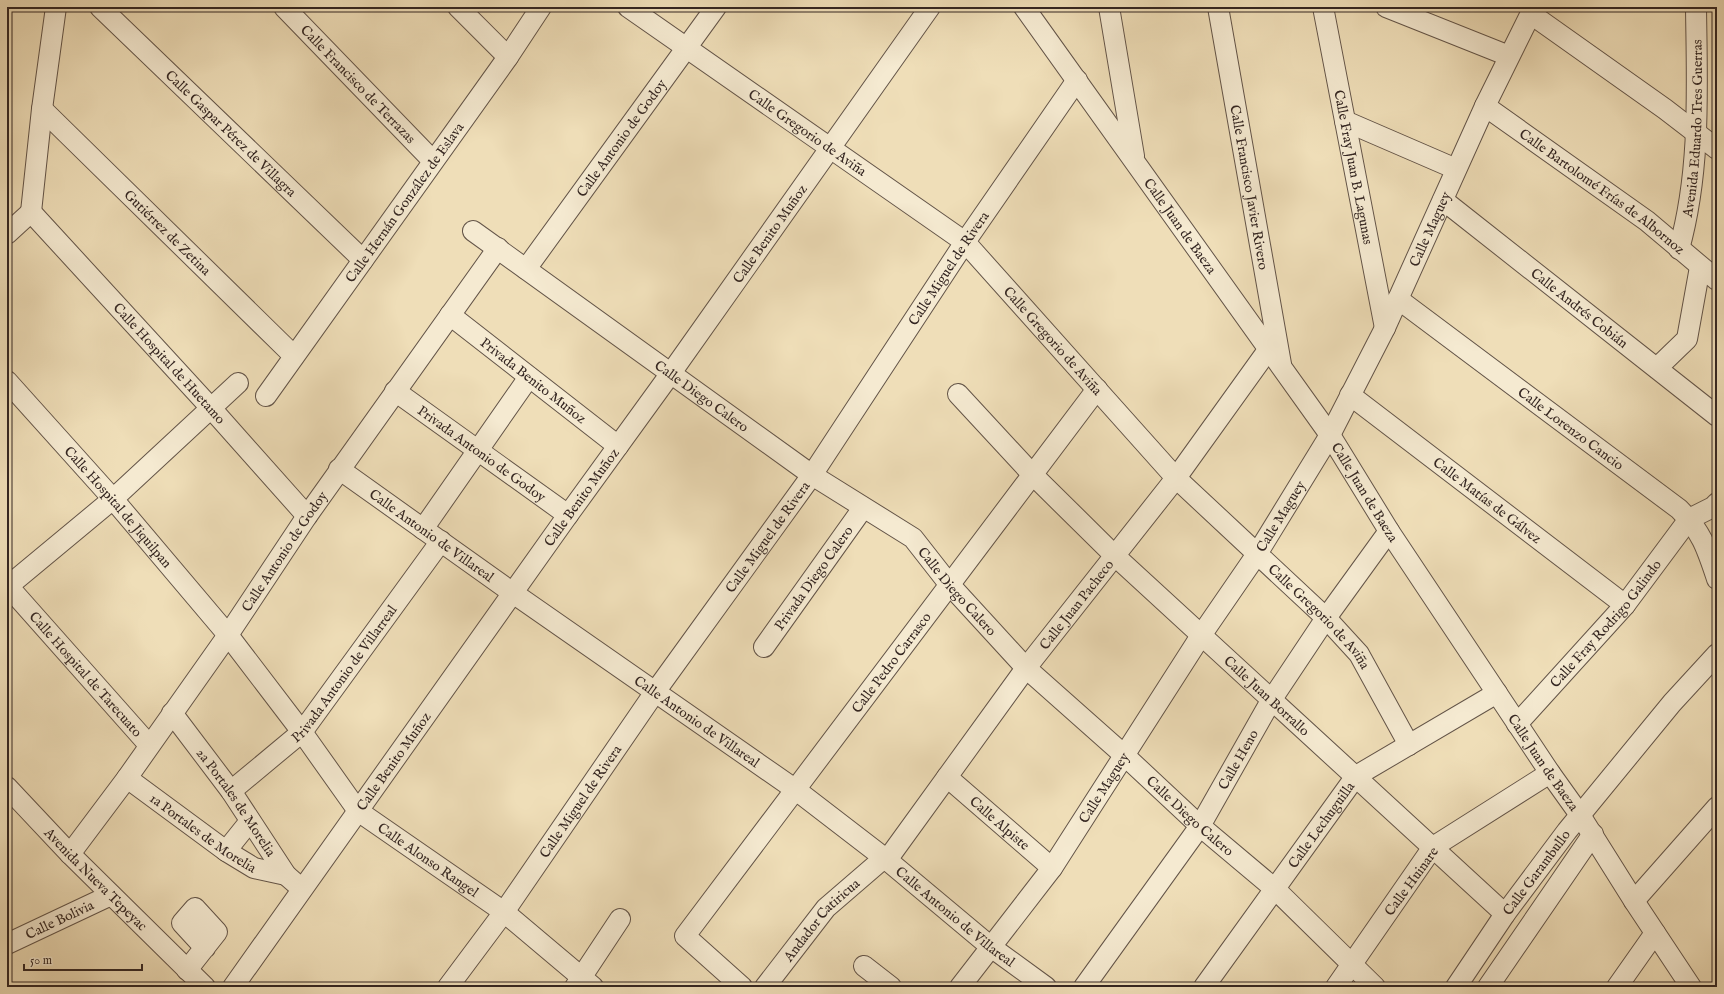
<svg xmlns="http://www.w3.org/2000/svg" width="1724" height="994" font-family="'IM FELL English',serif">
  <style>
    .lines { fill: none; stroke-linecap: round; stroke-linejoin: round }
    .minor-casing { stroke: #635448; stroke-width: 22 }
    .minor { stroke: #f5ead1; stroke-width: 20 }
    .labels { text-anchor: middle; stroke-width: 3.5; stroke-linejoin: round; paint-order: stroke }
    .street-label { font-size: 14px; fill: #342622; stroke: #f5ead1 }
  </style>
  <rect width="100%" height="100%" fill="#efdeb8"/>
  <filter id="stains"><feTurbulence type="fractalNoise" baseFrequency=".005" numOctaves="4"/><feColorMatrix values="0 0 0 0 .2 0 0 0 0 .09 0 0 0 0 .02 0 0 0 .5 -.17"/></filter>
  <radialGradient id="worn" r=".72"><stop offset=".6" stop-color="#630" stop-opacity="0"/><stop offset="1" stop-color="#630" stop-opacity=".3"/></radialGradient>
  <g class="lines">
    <defs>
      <g id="minor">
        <path id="s1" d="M100,7L363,260"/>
        <path id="s2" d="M284,7L433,161"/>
        <path d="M458,7L508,57"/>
        <path id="s3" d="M628,7L965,242L1176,478L1326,618L1359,654L1409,745"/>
        <path id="s4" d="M1024,7L1330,435L1389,531L1550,773L1580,815L1634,901L1691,987"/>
        <path d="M1109,7L1134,156"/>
        <path id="s5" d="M1218,7L1281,364"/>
        <path id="s6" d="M1323,7L1385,328"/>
        <path d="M1386,7L1509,56"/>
        <path d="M1531,14L1665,109L1717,149"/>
        <path id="s7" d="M1485,106L1647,221L1717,280"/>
        <path id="s8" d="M42,109L294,356"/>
        <path d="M1345,121L1456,169"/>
        <path id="s9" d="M1443,200L1717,416"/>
        <path id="s10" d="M31,212L210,407L307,516"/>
        <path d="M31,212L42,109L56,7"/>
        <path id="s11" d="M473,231L812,475L913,538L949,584L1026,668L1124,755L1200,826L1275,889L1375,987"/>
        <path d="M7,234L31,212"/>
        <path id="s12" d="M1679,249C1701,170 1697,88 1696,7"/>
        <path id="s13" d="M526,269L716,7"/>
        <path id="s14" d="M1398,299L1679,509C1702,532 1707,549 1717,579"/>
        <path id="s15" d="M450,315L618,446"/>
        <path d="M1657,368L1687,339L1700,267"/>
        <path id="s16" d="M7,381L113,499L228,635L302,732L358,811L504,912L593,987"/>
        <path id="s17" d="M395,391L568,515"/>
        <path id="s18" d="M958,394L1032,474L1114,555L1505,914"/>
        <path id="s19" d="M1350,395L1625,605"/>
        <path id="s20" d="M266,396L508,57L541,7"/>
        <path id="s21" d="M339,469L513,593L796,790L887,860L991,947L1046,987"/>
        <path d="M423,529L529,377"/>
        <path id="s22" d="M7,585L149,745"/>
        <path d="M7,587L113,499L238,383"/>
        <path id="s23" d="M764,647L863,508"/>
        <path id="s24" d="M172,713L231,791L286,875L302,889"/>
        <path id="s25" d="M1517,724L1625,605L1689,519L1713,507L1717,503"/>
        <path id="s26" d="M947,777L1052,868"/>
        <path id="s27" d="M127,778L226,851L254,868L286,875"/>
        <path id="s28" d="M7,787L70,854L205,987"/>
        <path id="s29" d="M231,791L302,732L441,541"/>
        <path d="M226,851L250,821"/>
        <path id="s30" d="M70,854L127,778L228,635L307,516L498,248"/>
        <path id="s31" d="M887,860L1026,668L1176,478L1268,350"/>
        <path d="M1634,901L1717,807"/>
        <path id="s32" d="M7,944L111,895"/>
        <path d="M864,966L891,987"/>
        <path d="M187,970L217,932L195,908L182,923L205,948"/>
        <path id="s33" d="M233,987L568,515L671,373L930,7"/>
        <path id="s34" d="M448,987L504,912L655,692L812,475L965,242L1077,80"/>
        <path d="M575,987L620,919"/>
        <path id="s35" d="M742,987L685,936L1097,389"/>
        <path id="s36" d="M765,987L826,908L884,858"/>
        <path id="s37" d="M960,987L1052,868L1202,634L1257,554L1330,435L1385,328L1485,106L1534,7"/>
        <path id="s38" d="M1084,987L1200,826L1272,699L1326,618L1389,531"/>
        <path id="s39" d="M1204,987L1356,776L1497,693"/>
        <path d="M1336,987L1433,847L1550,773"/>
        <path id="s40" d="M1456,987L1505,914L1567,831L1672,703L1717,654"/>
        <path d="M1488,987L1593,834"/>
        <path d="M1617,987L1655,933"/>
      </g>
    </defs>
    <!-- minor casing -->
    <use href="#minor" class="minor-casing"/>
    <!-- minor -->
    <use href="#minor" class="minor"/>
  </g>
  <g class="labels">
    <!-- street labels -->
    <g class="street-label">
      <text dy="5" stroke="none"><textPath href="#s2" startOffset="107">Calle Francisco de Terrazas</textPath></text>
      <text dy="5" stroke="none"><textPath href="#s12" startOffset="122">Avenida Eduardo Tres Guerras</textPath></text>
      <text dy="5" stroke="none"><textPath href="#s3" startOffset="219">Calle Gregorio de Aviña</textPath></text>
      <text dy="5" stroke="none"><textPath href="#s1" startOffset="182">Calle Gaspar Pérez de Villagra</textPath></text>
      <text dy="5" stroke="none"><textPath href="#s13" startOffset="162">Calle Antonio de Godoy</textPath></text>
      <text dy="5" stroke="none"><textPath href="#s6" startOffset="163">Calle Fray Juan B. Lagunas</textPath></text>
      <text dy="5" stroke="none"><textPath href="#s5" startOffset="183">Calle Francisco Javier Rivero</textPath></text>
      <text dy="5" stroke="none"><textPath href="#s7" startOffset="145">Calle Bartolomé Frías de Albornoz</textPath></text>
      <text dy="5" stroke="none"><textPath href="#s20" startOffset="238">Calle Hernán González de Eslava</textPath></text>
      <text dy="5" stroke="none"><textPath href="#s4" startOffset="269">Calle Juan de Baeza</textPath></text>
      <text dy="5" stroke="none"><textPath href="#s37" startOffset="894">Calle Maguey</textPath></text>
      <text dy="5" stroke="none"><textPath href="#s8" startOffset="176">Gutiérrez de Zetina</textPath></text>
      <text dy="5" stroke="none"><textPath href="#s33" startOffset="925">Calle Benito Muñoz</textPath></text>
      <text dy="5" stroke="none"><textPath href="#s34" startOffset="876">Calle Miguel de Rivera</textPath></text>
      <text dy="5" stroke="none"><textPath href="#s9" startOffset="174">Calle Andrés Cobián</textPath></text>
      <text dy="5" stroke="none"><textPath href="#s3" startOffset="543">Calle Gregorio de Aviña</textPath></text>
      <text dy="5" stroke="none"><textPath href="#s10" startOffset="205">Calle Hospital de Huetamo</textPath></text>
      <text dy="5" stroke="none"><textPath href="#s15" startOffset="106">Privada Benito Muñoz</textPath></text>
      <text dy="5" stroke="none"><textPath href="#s11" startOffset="282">Calle Diego Calero</textPath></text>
      <text dy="5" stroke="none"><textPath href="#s14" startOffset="216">Calle Lorenzo Cancio</textPath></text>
      <text dy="5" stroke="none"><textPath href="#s17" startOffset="107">Privada Antonio de Godoy</textPath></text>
      <text dy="5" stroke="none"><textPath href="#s4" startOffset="593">Calle Juan de Baeza</textPath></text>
      <text dy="5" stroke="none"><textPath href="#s33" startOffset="601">Calle Benito Muñoz</textPath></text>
      <text dy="5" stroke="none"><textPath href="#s19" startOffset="173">Calle Matías de Gálvez</textPath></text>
      <text dy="5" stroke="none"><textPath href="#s16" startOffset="168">Calle Hospital de Jiquilpan</textPath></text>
      <text dy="5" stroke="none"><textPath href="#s37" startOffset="570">Calle Maguey</textPath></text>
      <text dy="5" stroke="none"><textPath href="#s21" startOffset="114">Calle Antonio de Villareal</textPath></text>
      <text dy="5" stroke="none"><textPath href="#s34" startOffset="552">Calle Miguel de Rivera</textPath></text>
      <text dy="5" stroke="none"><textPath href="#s30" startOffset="371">Calle Antonio de Godoy</textPath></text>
      <text dy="5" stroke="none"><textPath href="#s23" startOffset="85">Privada Diego Calero</textPath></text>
      <text dy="5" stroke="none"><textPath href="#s11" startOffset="606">Calle Diego Calero</textPath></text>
      <text dy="5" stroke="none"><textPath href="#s31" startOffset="318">Calle Juan Pacheco</textPath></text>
      <text dy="5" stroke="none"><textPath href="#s3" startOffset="927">Calle Gregorio de Aviña</textPath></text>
      <text dy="5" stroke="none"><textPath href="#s25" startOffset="134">Calle Fray Rodrigo Galindo</textPath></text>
      <text dy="5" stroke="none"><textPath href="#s35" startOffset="419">Calle Pedro Carrasco</textPath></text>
      <text dy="5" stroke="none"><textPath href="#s29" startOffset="164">Privada Antonio de Villarreal</textPath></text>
      <text dy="5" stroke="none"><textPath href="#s22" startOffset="119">Calle Hospital de Tarecuato</textPath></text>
      <text dy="5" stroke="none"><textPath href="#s18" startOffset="432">Calle Juan Borrallo</textPath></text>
      <text dy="5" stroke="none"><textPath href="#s21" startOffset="438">Calle Antonio de Villareal</textPath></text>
      <text dy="5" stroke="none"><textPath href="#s38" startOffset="275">Calle Heno</textPath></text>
      <text dy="5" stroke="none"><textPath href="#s33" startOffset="277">Calle Benito Muñoz</textPath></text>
      <text dy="5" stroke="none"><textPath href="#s4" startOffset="917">Calle Juan de Baeza</textPath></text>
      <text dy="5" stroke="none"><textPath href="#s37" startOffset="246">Calle Maguey</textPath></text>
      <text dy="5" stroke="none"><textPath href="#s34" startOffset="228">Calle Miguel de Rivera</textPath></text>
      <text dy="5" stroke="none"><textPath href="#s24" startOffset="110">2a Portales de Morelia</textPath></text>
      <text dy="5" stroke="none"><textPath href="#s11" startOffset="930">Calle Diego Calero</textPath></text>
      <text dy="5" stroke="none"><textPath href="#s26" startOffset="70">Calle Alpiste</textPath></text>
      <text dy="5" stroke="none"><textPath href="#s39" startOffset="200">Calle Lechuguilla</textPath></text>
      <text dy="5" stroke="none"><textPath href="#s27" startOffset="94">1a Portales de Morelia</textPath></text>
      <text dy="5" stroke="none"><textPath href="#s16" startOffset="641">Calle Alonso Rangel</textPath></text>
      <text dy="5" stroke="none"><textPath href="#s40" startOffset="140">Calle Garambullo</textPath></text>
      <text dy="5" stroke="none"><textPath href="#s28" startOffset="128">Avenida Nueva Tepeyac</textPath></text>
      <text transform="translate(1411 881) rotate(-54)" y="5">Calle Huinare</text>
      <text dy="5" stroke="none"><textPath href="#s21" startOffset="762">Calle Antonio de Villareal</textPath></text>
      <text dy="5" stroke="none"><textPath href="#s32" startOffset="58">Calle Bolivia</textPath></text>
      <text dy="5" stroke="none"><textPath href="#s36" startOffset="88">Andador Catiricua</textPath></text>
    </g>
  </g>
  <!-- margin -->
  <rect width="1724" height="994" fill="none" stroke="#efdeb8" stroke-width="24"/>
  <rect x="8" y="8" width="1708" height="978" fill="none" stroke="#342622" stroke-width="2"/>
  <rect x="12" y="12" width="1700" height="970" fill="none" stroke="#342622"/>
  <!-- scale -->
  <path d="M24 964v6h118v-6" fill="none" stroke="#342622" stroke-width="2"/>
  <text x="30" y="964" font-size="12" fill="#342622" stroke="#f5ead1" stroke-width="3" paint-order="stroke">50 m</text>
  <rect width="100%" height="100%" filter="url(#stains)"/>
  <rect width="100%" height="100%" fill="url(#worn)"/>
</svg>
